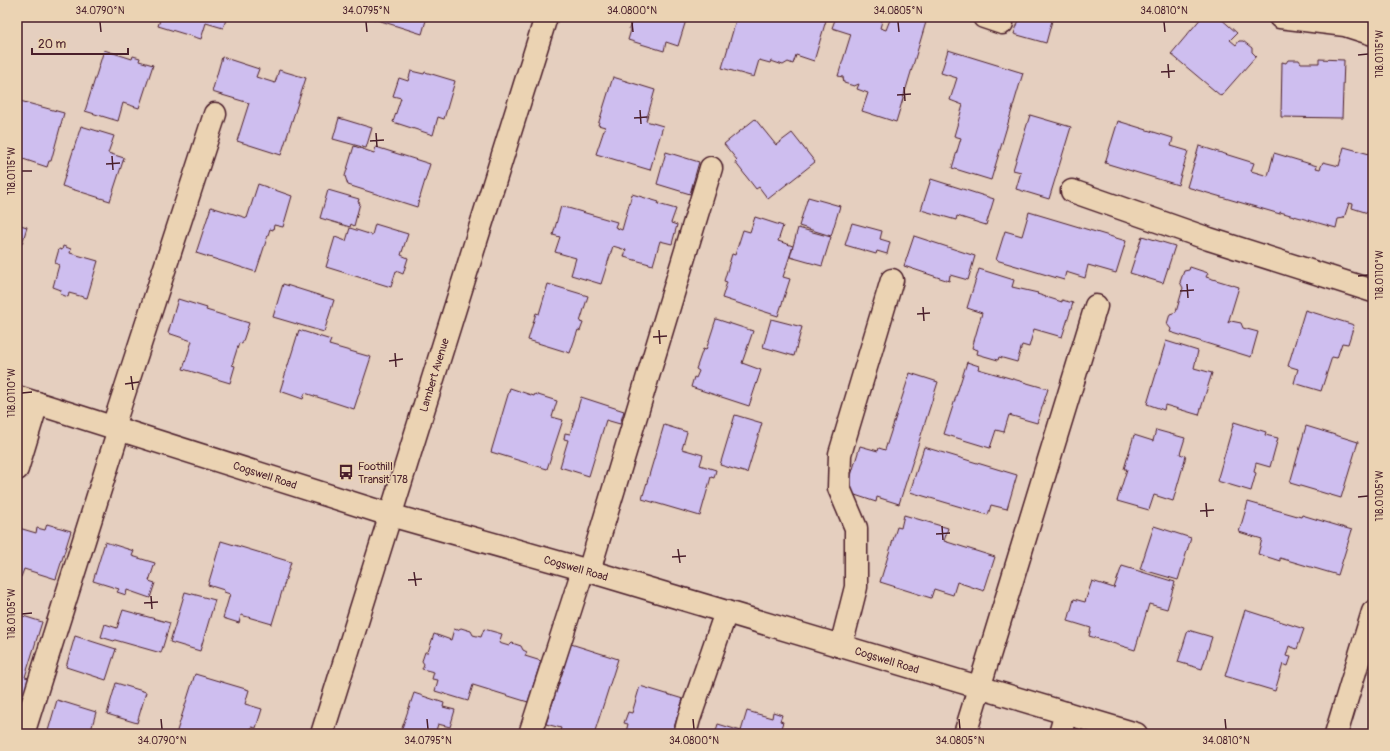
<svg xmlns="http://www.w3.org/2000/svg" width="1390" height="751" font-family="Pangolin,sans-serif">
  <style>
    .building { fill: #cebeef; stroke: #4a1f2b }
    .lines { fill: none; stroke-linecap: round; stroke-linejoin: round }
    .minor-casing { stroke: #4a1f2b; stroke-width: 25 }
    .minor { stroke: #ebd3b3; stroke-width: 22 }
    .ticks { fill: none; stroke: #4a1f2b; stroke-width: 1.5 }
    .labels { text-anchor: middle; stroke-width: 3; stroke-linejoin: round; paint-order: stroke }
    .street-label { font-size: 11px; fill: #4a1f2b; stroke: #ebd3b3 }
    .poi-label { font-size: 11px; fill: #4a1f2b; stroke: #ebd3b3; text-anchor: start }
    .neatline { fill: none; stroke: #4a1f2b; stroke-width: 1.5 }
    .ticks-label { font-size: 10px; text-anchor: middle; fill: #4a1f2b }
  </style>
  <rect width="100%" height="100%" fill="#e5cfbf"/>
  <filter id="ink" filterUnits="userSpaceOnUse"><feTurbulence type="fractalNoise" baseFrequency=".025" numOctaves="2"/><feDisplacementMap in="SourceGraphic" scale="8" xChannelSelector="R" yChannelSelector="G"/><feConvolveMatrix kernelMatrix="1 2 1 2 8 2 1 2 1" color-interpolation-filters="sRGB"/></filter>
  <g filter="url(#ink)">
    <!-- building -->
    <g class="building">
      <path d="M161,17H227L223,28L206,23L201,39L158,26Z"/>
      <path d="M368,17H427L422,34Z"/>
      <path d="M633,17H687L678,46L666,42L664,51L628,40L631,30L629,29Z"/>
      <path d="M737,17H827L814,61L796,55L793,64L788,62L783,65L771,61L770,63L759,60L754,77L722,68Z"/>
      <path d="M836,17H880L882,21L880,28L886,30L891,17L899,19L900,17H910L926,22L896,122L862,111L868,93L857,89L859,84L854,86L844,83L843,77L838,76L851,34L832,28Z"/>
      <path d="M1020,17H1053L1046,43L1014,34Z"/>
      <path d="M1202,17H1219L1237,33L1230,40L1236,45L1239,41H1243L1252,48V52L1256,56L1221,96L1171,54Z"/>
      <path d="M104,50L132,59L133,56L140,58L139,61L153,65L139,108L123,103L118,121L85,111Z"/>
      <path d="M948,50L1023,73L991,180L952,168L961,138L954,136L963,105L950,100L957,78L941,73Z"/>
      <path d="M222,57L259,69L256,77L275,83L279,70L306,78L281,155L237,141L249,103L212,92Z"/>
      <path d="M1319,59L1344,60L1342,118L1281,117L1282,62L1286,63L1288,60H1299L1301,63H1319Z"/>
      <path d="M411,71L424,74L425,72L455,81L444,119L438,117L433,135L393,122L401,98L393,96L399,78L408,81Z"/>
      <path d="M613,77L655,90L646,121L663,126L650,170L596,154L605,127L598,125Z"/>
      <path d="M20,101L64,113L51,161H49L47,167L17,157V114Z"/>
      <path d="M1030,115L1071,127L1049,199L1016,189L1021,172L1013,170Z"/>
      <path d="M339,118L372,128L366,148L333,139Z"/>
      <path d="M755,119L776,145L792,133L815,162L768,199L759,187L756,189L735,162L737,160L724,144Z"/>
      <path d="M1118,121L1173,138L1171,146L1188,151L1178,185L1105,163Z"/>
      <path d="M81,126L114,136L108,153L124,158L110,201L62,186Z"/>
      <path d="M354,146L374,153L376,147L430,164L417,207L348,185L345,176Z"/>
      <path d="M1199,146L1254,163L1251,171L1268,176L1274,153L1317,166L1316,168L1320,169L1323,162L1339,166L1344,147L1373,155V206L1371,214L1352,208L1353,204L1349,203L1344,218L1338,219L1336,228L1280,212V214L1187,187Z"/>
      <path d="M666,152L699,162L690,194L657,184Z"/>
      <path d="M931,179L994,199L986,225L957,216L956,220L921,210Z"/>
      <path d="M258,184L292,196L283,227L274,225L273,230L270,229L256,272L196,253L211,207L247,218Z"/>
      <path d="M328,190L359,199L358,202L360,203L354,226L351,224L350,227L320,218Z"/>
      <path d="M632,194L659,202L658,204L676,209L671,223L677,225L672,244L660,241L653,265L624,257L626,250L613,246L601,284L571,275L576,258L555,252L560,237L553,235L561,206L617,222L615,227L622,230Z"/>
      <path d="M17,197L20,198L17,208Z"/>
      <path d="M808,197L840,206L831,236L799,226Z"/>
      <path d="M1029,212L1126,241L1116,273L1088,265L1085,278L1066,272L1064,280L996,260L1005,231L1022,236Z"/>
      <path d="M755,217L783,226L778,241L793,246L783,277L790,279L778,316L722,298L727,282L724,281L732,254L735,255L743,230L750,232Z"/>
      <path d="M852,223L882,231L880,239L890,242L887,254L877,251L876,254L845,245Z"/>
      <path d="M17,224L27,227L22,244L17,243Z"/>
      <path d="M375,224L408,234L401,255L408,258L403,274L396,271L391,287L326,267L335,237L346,241L350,228L372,235Z"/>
      <path d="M798,228L831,237L822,266L790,257Z"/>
      <path d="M914,236L975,256L968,280L950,275L949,281L904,266Z"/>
      <path d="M1142,236L1175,246L1163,283L1130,273Z"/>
      <path d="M63,246L71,249L70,253L98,261L87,298L69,293L68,297L60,294L61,290L53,287L59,265L55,263L59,249L62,250Z"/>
      <path d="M1190,267L1208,273L1206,277L1239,287L1228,323L1231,321L1241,323L1243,328L1258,332L1251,357L1170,332L1171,329L1167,324L1170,314L1176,312L1183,288L1180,282L1184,271L1189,270Z"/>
      <path d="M979,269L1014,280L1012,287L1038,293L1037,294L1062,302V300L1073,303L1062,337L1034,329L1029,347L1022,345L1017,362L999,357L998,360L977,354L978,350L972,348L982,313L967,308Z"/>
      <path d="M283,284L334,300L324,332L273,317Z"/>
      <path d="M548,284L588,296L580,322L583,323L580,331L578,330L570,353L528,340L536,313L539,314Z"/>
      <path d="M178,299L207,308L206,310L249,323L242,344L239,343L232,365L235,366L230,383L183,369L192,341L168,333Z"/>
      <path d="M1305,310L1354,325L1348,344L1342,343L1337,358L1332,357L1321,391L1294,383L1298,369L1288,366Z"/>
      <path d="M716,319L753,331L742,363L761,370L749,406L691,387L694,377L696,378L699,371L696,369L703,349L706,350Z"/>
      <path d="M771,319L802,327L794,356L763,347Z"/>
      <path d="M299,330L331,340L329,345L371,357L354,409L305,393L303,399L280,391Z"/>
      <path d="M1166,341L1198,351L1194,368L1212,373L1199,415L1165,405L1164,410L1147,404Z"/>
      <path d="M967,362L979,366L978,369L1048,389L1037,423L1009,415L1004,432L996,430L990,448L944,434Z"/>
      <path d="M910,373L938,382L899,504L877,497L876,502L846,492L860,446L878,451L879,448L885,450Z"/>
      <path d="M510,388L534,396L535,394L557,401L552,417L563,420L547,469L491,452Z"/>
      <path d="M581,397L624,411L620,424L606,420L589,476L560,467L568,440L564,439L565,433L570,434Z"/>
      <path d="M735,415L762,423L747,473L720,465Z"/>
      <path d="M1234,422L1266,432L1265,435L1278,438L1270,467L1256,463L1254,472L1256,473L1251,491L1217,481Z"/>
      <path d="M664,425L687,432L682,449L703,455L700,465L716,470L714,478L711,477L700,516L642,499Z"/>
      <path d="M1306,426L1358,442L1341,498L1290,483Z"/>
      <path d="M1156,430L1185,438L1180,454L1186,456L1173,501L1154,495L1149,510L1117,501L1127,469H1124L1134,435L1153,441Z"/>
      <path d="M924,447L1017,475L1007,509L991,505L988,515L910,492Z"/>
      <path d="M1248,502L1301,517L1302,515L1352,530L1338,575L1280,558V561L1258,554L1262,539L1239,532Z"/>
      <path d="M904,515L948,528L944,541L995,557L984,591L957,582L953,595L934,589L931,598L880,582L897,527L901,528Z"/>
      <path d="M47,524L71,531L56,579L24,569L21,577L17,575V535L19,528L36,533L37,528L45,530Z"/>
      <path d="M1154,526L1191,538L1178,580L1140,569Z"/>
      <path d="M221,541L291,562L272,624L241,615L239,623L223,618L230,594L224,592V590L208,585Z"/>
      <path d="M105,542L134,551L132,556L155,563L149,581L155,583L150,598L127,590L126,595L117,592L119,589L93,581Z"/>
      <path d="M1122,566L1175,582L1167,609L1149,604L1135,650L1089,636L1091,628L1068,621L1074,599L1085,602L1092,581L1114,588Z"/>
      <path d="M185,592L215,600L200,651L170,642Z"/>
      <path d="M123,610L170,623L161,653L115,640L114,641L101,637L105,624L117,628Z"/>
      <path d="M1245,610L1304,629L1297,649L1289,646L1286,656L1291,657L1288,666L1283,664L1275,691L1225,676Z"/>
      <path d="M17,614L42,622L25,677L29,678L19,711H17Z"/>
      <path d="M461,628L471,631L473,635L481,637L484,629L502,634L499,643L509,646L512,643L521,646L523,650L527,652L525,656L541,661L528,702L473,685L468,701L435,691L438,680L432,679L434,672L422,669L424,664L422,661L425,652H428L434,634L451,640L454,629L457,630Z"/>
      <path d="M1188,630L1212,637L1202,669L1178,662Z"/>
      <path d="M75,636L116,649L106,680L66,667Z"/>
      <path d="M571,644L618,659L594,734H559L561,728L546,724Z"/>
      <path d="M195,674L249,690L245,704L262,709L256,728L251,727L249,734H176Z"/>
      <path d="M116,683L146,692L137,723L107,714Z"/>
      <path d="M640,686L683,699L672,734H631L626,732L628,724L624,723L628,712L632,713Z"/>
      <path d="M414,693L444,703L443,707L455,710L450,727L438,724L435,734H410L401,731Z"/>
      <path d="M57,700L96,712L90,734H58L48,731Z"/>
      <path d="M747,711L772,718L773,712L782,715L780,721L783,722L779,734H715L718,724L741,731Z"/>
    </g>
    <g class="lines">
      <defs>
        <g id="minor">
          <path d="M984,17L1002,23"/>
          <path d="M1280,17L1345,25L1373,34"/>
          <path d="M1072,191L1209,239L1373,291"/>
          <path d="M17,397L390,515L589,571L1136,734"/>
          <path d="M113,427L215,114"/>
          <path d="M17,469L37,403"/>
          <path d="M589,571L711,168"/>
          <path d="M841,646L856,587V528L839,488L840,454L892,280"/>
          <path d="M23,734L119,429"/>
          <path d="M322,734L546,17"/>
          <path d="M530,734L583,570"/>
          <path d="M685,734L689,719L726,612"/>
          <path d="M965,734L1096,306"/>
          <path d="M1060,734L1066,713"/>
          <path d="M1336,734L1373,612"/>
        </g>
      </defs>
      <!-- minor casing -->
      <use href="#minor" class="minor-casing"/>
      <!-- minor -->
      <use href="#minor" class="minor"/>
    </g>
  </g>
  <!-- ticks -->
  <path class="ticks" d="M100,22L101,32M366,22L367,32M632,22L633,32M898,22L899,32M1164,22L1165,32M1358,55L1368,54M1168,64L1169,78M1161,72L1175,71M904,87L905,101M897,95L911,94M640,110L641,124M634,118L647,117M376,133L377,147M370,141L384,140M112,156L113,170M106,164L120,163M22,171H32M1358,276L1368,275M1187,284L1188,298M1180,291L1194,290M923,307L924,321M917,314L930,313M659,330L660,344M653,337L667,336M395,353L396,367M389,361L403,359M131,376L133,390M125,384L139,382M22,393L32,392M1358,497L1368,496M1206,503L1207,517M1200,511L1214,510M942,526L943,540M936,534L950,533M678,549L680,563M672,557L686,556M414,572L416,586M408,580L422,579M151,596L152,609M144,603L158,602M22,614L32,613M161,719L162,729M427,719L428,729M693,719L694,729M959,719L960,729M1225,719L1226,729"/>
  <!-- icons -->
  <defs>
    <symbol id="bus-bare" viewBox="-9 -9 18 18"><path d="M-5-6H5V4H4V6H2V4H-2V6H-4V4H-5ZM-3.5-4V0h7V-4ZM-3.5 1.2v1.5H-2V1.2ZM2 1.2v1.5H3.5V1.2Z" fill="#4a1f2b" stroke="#ebd3b3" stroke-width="2.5" paint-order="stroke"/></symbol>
  </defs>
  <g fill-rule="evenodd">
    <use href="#bus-bare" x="335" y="461" width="22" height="22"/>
  </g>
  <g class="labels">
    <!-- street labels -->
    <g class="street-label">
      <text transform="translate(434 375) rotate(-73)" y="4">Lambert Avenue</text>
      <text transform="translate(265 475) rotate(18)" y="4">Cogswell Road</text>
      <text transform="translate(576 568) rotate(16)" y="4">Cogswell Road</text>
      <text transform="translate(887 660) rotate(17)" y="4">Cogswell Road</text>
    </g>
    <!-- poi labels -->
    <g class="poi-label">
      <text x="358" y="470">Foothill<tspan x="358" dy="13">Transit 178</tspan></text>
    </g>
  </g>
  <!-- margin -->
  <rect width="1390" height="751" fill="none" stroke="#ebd3b3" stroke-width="44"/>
  <!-- scale -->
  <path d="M32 48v6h96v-6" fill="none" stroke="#4a1f2b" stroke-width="2"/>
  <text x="38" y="48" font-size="12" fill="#4a1f2b" stroke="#ebd3b3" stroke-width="3" paint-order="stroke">20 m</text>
  <rect x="22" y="22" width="1346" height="707" class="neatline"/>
  <g class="ticks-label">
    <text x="100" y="14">34.0790°N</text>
    <text x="366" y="14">34.0795°N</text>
    <text x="632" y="14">34.0800°N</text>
    <text x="898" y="14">34.0805°N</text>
    <text x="1164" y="14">34.0810°N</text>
    <text transform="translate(1379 54) rotate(-90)" y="4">118.0115°W</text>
    <text transform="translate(11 171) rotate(-90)" y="4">118.0115°W</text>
    <text transform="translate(1379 275) rotate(-90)" y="4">118.0110°W</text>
    <text transform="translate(11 393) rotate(-90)" y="4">118.0110°W</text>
    <text transform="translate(1379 496) rotate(-90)" y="4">118.0105°W</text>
    <text transform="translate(11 614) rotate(-90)" y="4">118.0105°W</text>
    <text x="162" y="744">34.0790°N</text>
    <text x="428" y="744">34.0795°N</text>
    <text x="694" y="744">34.0800°N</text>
    <text x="960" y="744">34.0805°N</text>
    <text x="1226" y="744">34.0810°N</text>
  </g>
</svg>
